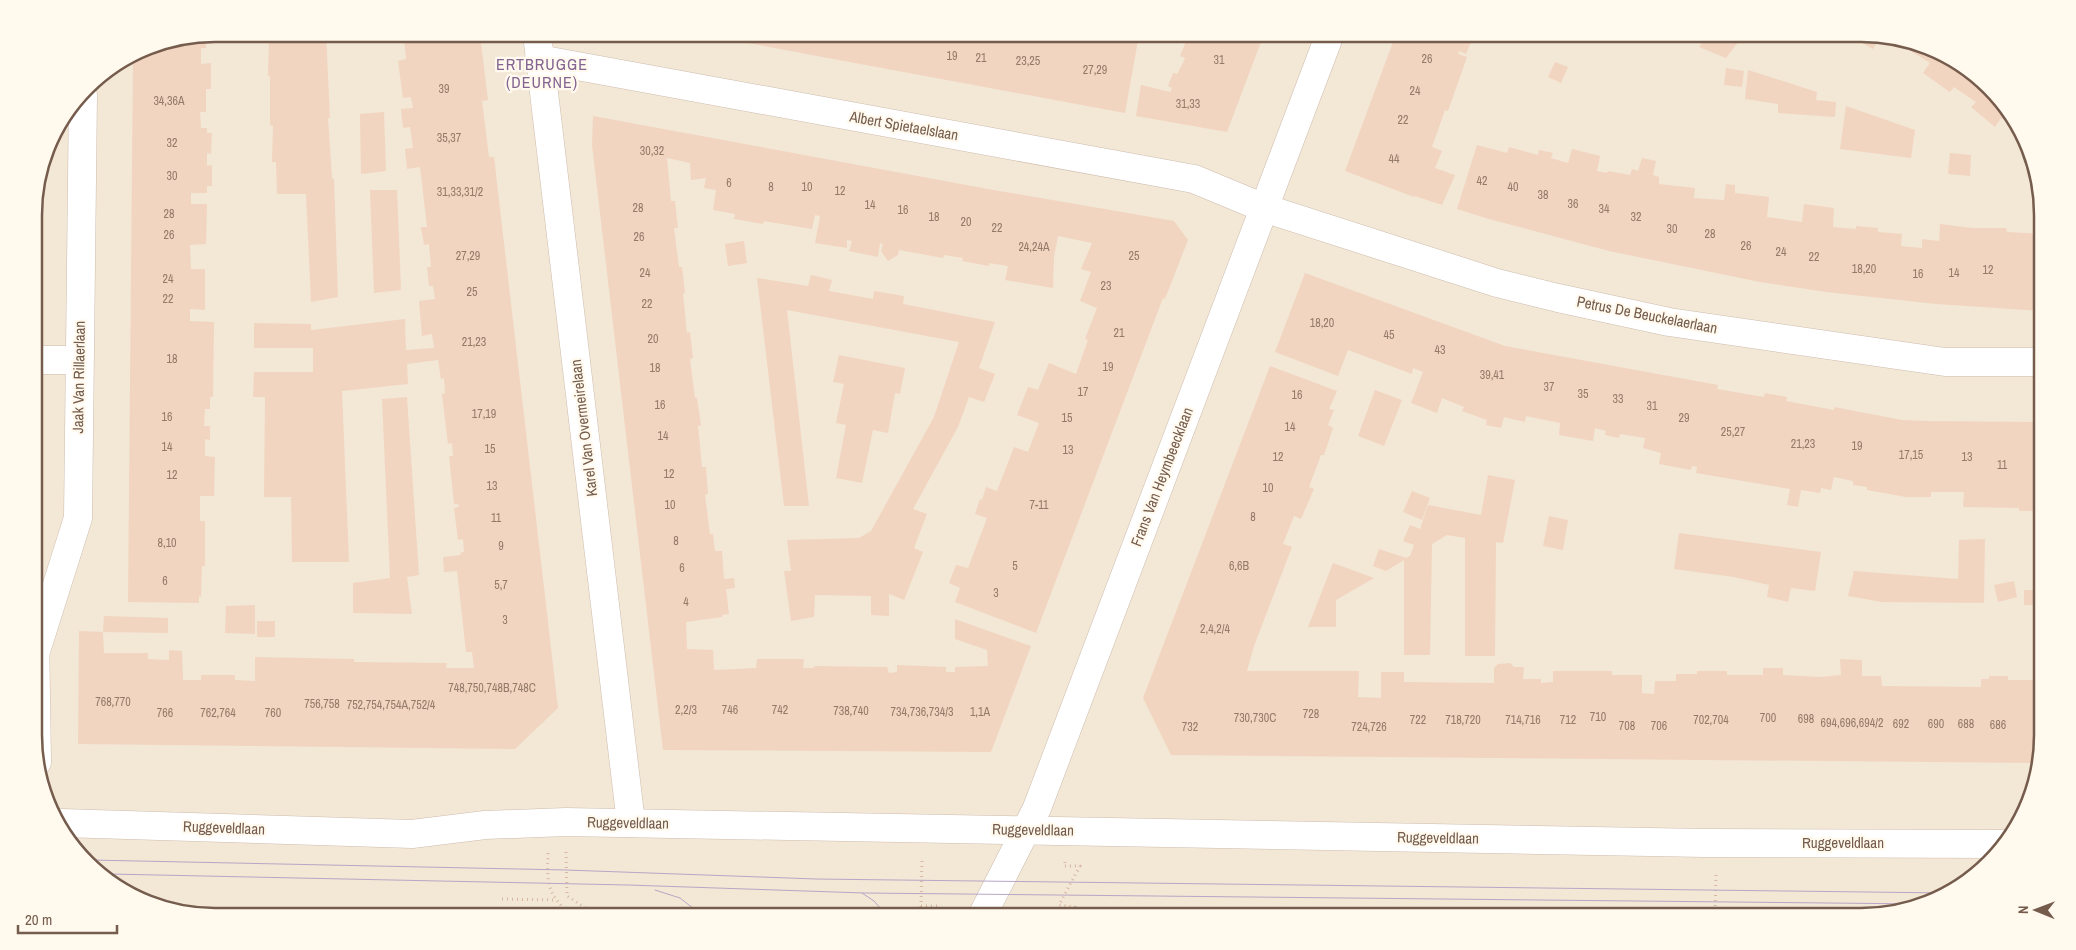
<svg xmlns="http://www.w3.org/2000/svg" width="2076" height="950" font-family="'Archivo Narrow',sans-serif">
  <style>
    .residential { fill: #f3e7d6 }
    .building { fill: #f1d5c0 }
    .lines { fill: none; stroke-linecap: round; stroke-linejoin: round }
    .minor-casing { stroke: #cebdae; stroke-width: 29 }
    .path { stroke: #d6b8a3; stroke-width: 3; stroke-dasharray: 1 4; stroke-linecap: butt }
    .minor { stroke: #fff; stroke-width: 28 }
    .tram { stroke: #b8a6c6; stroke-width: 1 }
    .labels { text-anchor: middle; stroke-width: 4.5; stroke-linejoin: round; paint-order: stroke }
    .number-label { font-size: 12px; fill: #947a69 }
    .street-label { font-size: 15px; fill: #755c4c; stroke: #fff9ee }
    .neighbourhood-label { font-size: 16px; letter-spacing: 1px; fill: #846491; stroke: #fff9ee }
    .rim { fill: none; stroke: #755c4c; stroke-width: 2.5 }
  </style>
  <rect width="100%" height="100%" fill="#fcf5e8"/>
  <!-- residential -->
  <path class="residential" d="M216,34H1860L1930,48L2005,105L2041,192L2042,735L2028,804L2005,845L1962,885L1919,907L1872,916H216L146,902L71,845L35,759L34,203L52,135L95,79L146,47Z"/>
  <!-- building -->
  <g class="building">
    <path d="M266,34H326L330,118H328L332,178L334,179L338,297L311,302L306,194H277L276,162H272L273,126L270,125V76H268L269,39H266Z"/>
    <path d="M394,34H480L488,100L482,101L489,157H494L558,708L515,749L78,744L79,631L103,632L104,653H148V659L169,660V650L182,651L183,680H201V675H235V680L255,681V657L354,659V662L447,663L446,668H474L472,652H466L457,571L444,572L443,557L461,555L460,553L464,552L463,539L458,540L454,508L459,507L458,504H454L449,456H453L452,443L448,444L442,394L445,393L444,378L441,379L438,360L407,364L408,384L342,391L349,562H292L291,497H264L265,397H253L254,372H313V348H254V323L311,324V330L405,319L406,350L434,348L432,334L422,336L419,301L435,299L433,286H429L427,267H431L429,244L424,245L421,227H427L420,167L407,169L405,149L413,148L410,127L403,128L401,109L413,108L411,97L403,98L398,61L406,59L404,39L395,40Z"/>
    <path d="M699,34H1135L1134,39L1138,40L1125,113Z"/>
    <path d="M1189,34H1264L1227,132L1136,116L1141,85L1170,92L1172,88L1168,86L1173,73L1177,74L1183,63L1185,58L1180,56Z"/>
    <path d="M1396,34H1482L1480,39L1473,37L1466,54L1459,51L1458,54L1467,57L1448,111L1445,110L1432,147L1442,151L1435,168L1455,175L1442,205L1415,196L1414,197L1345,171Z"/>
    <path d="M1708,34H1744L1726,58L1699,47Z"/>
    <path d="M1864,34L1880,38L1873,49L1859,41Z"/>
    <path d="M206,36V48H201V64L211,63V89H206V112H200L201,128H207V133H212L211,154L207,153V166L212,165V186H207V193H191V204H207L206,244L190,245L191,269H205V310L190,309V321L214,322L213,397H210V409H205L204,426H210V440L205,439V456L215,457L214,496H200V521H205V566H202L201,597L199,596V603L128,602L133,56L146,47Z"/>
    <path d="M1902,42L1930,48L2005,105L2014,126L2001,118L1995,127L1971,107L1976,102L1954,87L1950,92L1923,73L1930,63L1906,48L1908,46Z"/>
    <path d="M1555,62L1568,67L1561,83L1548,77Z"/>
    <path d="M1726,68L1744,71L1742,87L1724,85Z"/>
    <path d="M1748,70L1817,92L1816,100L1836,102L1835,117L1778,113V104L1745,99Z"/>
    <path d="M1846,106L1915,130L1911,158L1840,149Z"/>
    <path d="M384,112L386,171L361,174L360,114Z"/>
    <path d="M593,116L988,189L1174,221L1188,240L1165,299L1163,298L1036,633L955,602L960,588L949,583L956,565L968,568L981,534L987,518L975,514L980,499L982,500L986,487L997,491L1014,447L1028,452L1039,423L1017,415L1028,387L1038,390L1049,363L1076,374L1088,340L1085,339L1097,308L1080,301L1091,272L1081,269L1092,243L1058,236L1054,257L1053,288L1005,280L1008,266L989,263V266L962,261L963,258L944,255L943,258L899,250L898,255L888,261L881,251L883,244L880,243L878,257L849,251L852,241L847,240V248L815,243L820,216L815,215L812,229L764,221L763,224L734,219L735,214L713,210L716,190L704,188L706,178L691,180L690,163L667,158L671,201H675L678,228H674L679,267H682L685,293L683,294L687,333L690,332L693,358L690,359L695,398H697L701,425L698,426L702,467H706L707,481L708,494L705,495L710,534H713L715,551H722L724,579L734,578L735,588L726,589L729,614L722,615V617L686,622L687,649L713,650L714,670L756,668L757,659H804L803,668H813L815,666L887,667L889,673L897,672V665L946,667V672H955V667L988,666L987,650L955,639V619L1031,646L991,752L663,750L592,145Z"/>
    <path d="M1477,145L1507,153L1509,147L1538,155L1539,150L1553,153L1551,158L1568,163L1572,149L1600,156L1597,171L1607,173L1608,171L1630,175L1632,169L1638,171L1642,158L1656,161L1653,175L1659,177V184L1695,188L1694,198L1724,200L1726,184L1735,185V193L1769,197L1767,217L1802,222L1804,204L1834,208L1833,227L1856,229V226L1878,228V232L1902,234L1901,246L1922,248V239L1939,241L1940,224L1972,228H2006L2007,232L2041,234V311L1936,304L1826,292L1760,282L1609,251L1489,219L1457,209Z"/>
    <path d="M1950,153L1971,155L1970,176L1948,174Z"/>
    <path d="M370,190H397L401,290L374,293Z"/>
    <path d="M744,241L747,263L728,266L725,244Z"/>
    <path d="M1305,273L1505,346L1718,385L1717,389L1764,397L1765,393L1787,397L1786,401L1834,410V407L1902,420L1928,421L2041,422L2042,498H2037L2038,511H2019V508L1963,507L1964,492H1931V497H1906L1867,490V487L1853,485V481L1834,477L1831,490L1821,488L1820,493L1801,490L1798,507L1787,505L1790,489L1696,473L1697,467L1692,466L1691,470L1659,464L1661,453L1643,448L1645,438L1620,434L1619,438L1605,435L1606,431L1595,428L1593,441L1559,435L1560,423L1526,416L1525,422L1504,417L1501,428L1486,425L1487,420L1462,411L1464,407L1442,398L1437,413L1411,403L1423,372L1413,368L1412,374L1348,350L1338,376L1275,352Z"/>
    <path d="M811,275L832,280L829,291L873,299L874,291L904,296L903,304L995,322L979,368L995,374L984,402L969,397L958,427L913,509L927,514L914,548L923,552L904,600L889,594V616L871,615V596L815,595L814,617L791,621L784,571H791L787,540L859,538L871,531L934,417L959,342L787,310L809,506H784L757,278L808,286Z"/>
    <path d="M839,355L905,368L900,394L895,393L888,433L873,430L862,483L836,478L846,425L836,423L844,384L833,382Z"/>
    <path d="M1270,366L1337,391L1329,409L1334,410L1328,425L1333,428L1324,455H1321L1309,487L1314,489L1301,519L1294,516L1283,544L1292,547L1254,646L1247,671H1359L1358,697L1381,698V672H1404V682L1494,683V668L1498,664L1510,663L1514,667H1524L1523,679H1541V683L1553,682V671H1612V675H1642V693L1654,694L1655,681H1676V674H1697V671H1727V675H1763V668H1783V675L1821,677L1841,675L1840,659L1862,660V676H1881L1882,686L1981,687V679H1989V676H2008V680H2042V735L2037,763L1171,755L1143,698Z"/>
    <path d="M1375,390L1402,400L1384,446L1358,436Z"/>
    <path d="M407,397L419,575L407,577L412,614L353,613V583L390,578L382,399Z"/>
    <path d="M1488,475L1515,480L1503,543L1496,542L1495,656H1465V538L1447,535L1432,544L1430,655H1404V560L1386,571L1373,566L1379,549L1406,558L1410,556L1414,545L1403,541L1410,525L1420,529L1428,505L1481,515Z"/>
    <path d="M1412,491L1430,498L1422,520L1403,512Z"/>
    <path d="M1549,516L1568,520L1563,550L1543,546Z"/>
    <path d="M1679,533L1821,552L1815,591L1791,588L1788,602L1767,597L1769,585L1734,577L1674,569Z"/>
    <path d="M1985,539L1984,603L1882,602L1848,596L1854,571L1958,579L1959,540Z"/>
    <path d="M1333,563L1374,578L1336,600V627H1308Z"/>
    <path d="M2014,581L2017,597L1998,602L1994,585Z"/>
    <rect x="2024" y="590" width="18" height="15"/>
    <path d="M255,605V634L225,633L226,606Z"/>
    <path d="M104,616L168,618V633L103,632Z"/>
    <rect x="257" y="621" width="18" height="16"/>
  </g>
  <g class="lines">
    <defs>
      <g id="minor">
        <path d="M537,34L631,823"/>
        <path d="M539,59L1194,179L1264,208L1497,283L1558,298L1669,322L1945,362H2041"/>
        <path d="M34,360H79"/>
        <path d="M35,634L37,762"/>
        <path d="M36,651L78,518L83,95"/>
        <path d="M62,823L412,834L485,825L566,822L1705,843L2005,844"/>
        <path d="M982,916L1037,808L1330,34"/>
      </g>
    </defs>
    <!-- minor casing -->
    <use href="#minor" class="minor-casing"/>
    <!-- path -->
    <g class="path">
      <path d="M566,852L567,896L590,911V916"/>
      <path d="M548,853C547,886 547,892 571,916"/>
      <path d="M922,861L921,906H937V916"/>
      <path d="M1065,862L1064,866H1080L1059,905L1075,907L1070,916"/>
      <path d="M502,899L555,900"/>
      <path d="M1715,916L1716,875"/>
    </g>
    <!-- minor -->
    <use href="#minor" class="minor"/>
    <!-- tram -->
    <g class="tram">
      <path d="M90,860L566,870L816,879L1947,893"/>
      <path d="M109,874L628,885L864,893L1924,904"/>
      <path d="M655,890L680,898L703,916"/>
      <path d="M862,893L874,901L887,916"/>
    </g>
  </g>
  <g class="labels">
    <!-- number labels -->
    <g class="number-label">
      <text x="952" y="60">19</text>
      <text x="981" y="62">21</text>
      <text x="1427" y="63">26</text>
      <text x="1219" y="64">31</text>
      <text x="1028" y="65">23,25</text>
      <text x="1095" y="74">27,29</text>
      <text x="444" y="93">39</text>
      <text x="1415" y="95">24</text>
      <text x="169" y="105">34,36A</text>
      <text x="1188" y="108">31,33</text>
      <text x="1403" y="124">22</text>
      <text x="449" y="142">35,37</text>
      <text x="172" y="147">32</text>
      <text x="652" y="155">30,32</text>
      <text x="1394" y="163">44</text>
      <text x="172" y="180">30</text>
      <text x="1482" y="185">42</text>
      <text x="729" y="187">6</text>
      <text x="771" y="191">8</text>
      <text x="807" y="191">10</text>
      <text x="1513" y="191">40</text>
      <text x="840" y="195">12</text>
      <text x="460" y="196">31,33,31/2</text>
      <text x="1543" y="199">38</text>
      <text x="1573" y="208">36</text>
      <text x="870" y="209">14</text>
      <text x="638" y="212">28</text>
      <text x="1604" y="213">34</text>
      <text x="903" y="214">16</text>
      <text x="169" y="218">28</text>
      <text x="934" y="221">18</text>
      <text x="1636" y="221">32</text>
      <text x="966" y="226">20</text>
      <text x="997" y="232">22</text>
      <text x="1672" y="233">30</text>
      <text x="1710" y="238">28</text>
      <text x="169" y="239">26</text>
      <text x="639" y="241">26</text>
      <text x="1746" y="250">26</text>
      <text x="1034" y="251">24,24A</text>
      <text x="1781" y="256">24</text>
      <text x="468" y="260">27,29</text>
      <text x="1134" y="260">25</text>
      <text x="1814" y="261">22</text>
      <text x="1864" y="273">18,20</text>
      <text x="1988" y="274">12</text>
      <text x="645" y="277">24</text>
      <text x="1954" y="277">14</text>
      <text x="1918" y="278">16</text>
      <text x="168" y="283">24</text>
      <text x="1106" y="290">23</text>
      <text x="472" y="296">25</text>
      <text x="168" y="303">22</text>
      <text x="647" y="308">22</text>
      <text x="1322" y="327">18,20</text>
      <text x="1119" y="337">21</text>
      <text x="1389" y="339">45</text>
      <text x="653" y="343">20</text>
      <text x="474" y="346">21,23</text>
      <text x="1440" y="354">43</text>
      <text x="172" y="363">18</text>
      <text x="1108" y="371">19</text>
      <text x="655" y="372">18</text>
      <text x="1492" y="379">39,41</text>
      <text x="1549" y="391">37</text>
      <text x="1083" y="396">17</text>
      <text x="1583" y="398">35</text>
      <text x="1297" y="399">16</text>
      <text x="1618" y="403">33</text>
      <text x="660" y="409">16</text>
      <text x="1652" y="410">31</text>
      <text x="484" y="418">17,19</text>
      <text x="167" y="421">16</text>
      <text x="1067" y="422">15</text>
      <text x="1684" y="422">29</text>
      <text x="1290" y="431">14</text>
      <text x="1733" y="436">25,27</text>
      <text x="663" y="440">14</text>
      <text x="1803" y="448">21,23</text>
      <text x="1857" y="450">19</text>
      <text x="167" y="451">14</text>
      <text x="490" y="453">15</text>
      <text x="1068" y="454">13</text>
      <text x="1911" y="459">17,15</text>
      <text x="1278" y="461">12</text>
      <text x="1967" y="461">13</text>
      <text x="2002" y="469">11</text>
      <text x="669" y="478">12</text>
      <text x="172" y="479">12</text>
      <text x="492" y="490">13</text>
      <text x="1268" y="492">10</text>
      <text x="670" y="509">10</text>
      <text x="1039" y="509">7-11</text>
      <text x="1253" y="521">8</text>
      <text x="496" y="522">11</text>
      <text x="676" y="545">8</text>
      <text x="167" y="547">8,10</text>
      <text x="501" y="550">9</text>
      <text x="1015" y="570">5</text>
      <text x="1239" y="570">6,6B</text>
      <text x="682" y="572">6</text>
      <text x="165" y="585">6</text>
      <text x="501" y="589">5,7</text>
      <text x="996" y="597">3</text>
      <text x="686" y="606">4</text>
      <text x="505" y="624">3</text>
      <text x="1215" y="633">2,4,2/4</text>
      <text x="492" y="692">748,750,748B,748C</text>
      <text x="113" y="706">768,770</text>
      <text x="322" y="708">756,758</text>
      <text x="391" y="709">752,754,754A,752/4</text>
      <text x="686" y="714">2,2/3</text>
      <text x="730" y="714">746</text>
      <text x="780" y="714">742</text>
      <text x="851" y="715">738,740</text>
      <text x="922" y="716">734,736,734/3</text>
      <text x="980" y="716">1,1A</text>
      <text x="165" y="717">766</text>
      <text x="218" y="717">762,764</text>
      <text x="273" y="717">760</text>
      <text x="1311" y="718">728</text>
      <text x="1598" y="721">710</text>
      <text x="1255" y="722">730,730C</text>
      <text x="1768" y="722">700</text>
      <text x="1806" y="723">698</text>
      <text x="1418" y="724">722</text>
      <text x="1463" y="724">718,720</text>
      <text x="1523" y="724">714,716</text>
      <text x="1568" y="724">712</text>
      <text x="1711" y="724">702,704</text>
      <text x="1852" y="727">694,696,694/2</text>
      <text x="1901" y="728">692</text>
      <text x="1936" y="728">690</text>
      <text x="1966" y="728">688</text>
      <text x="1998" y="729">686</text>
      <text x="1627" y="730">708</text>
      <text x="1659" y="730">706</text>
      <text x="1190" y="731">732</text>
      <text x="1369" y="731">724,726</text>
    </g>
    <!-- street labels -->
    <g class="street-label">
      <text transform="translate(904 126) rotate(10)" y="5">Albert Spietaelslaan</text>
      <text transform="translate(1647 315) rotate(11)" y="5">Petrus De Beuckelaerlaan</text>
      <text transform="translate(79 377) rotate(-89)" y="5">Jaak Van Rillaerlaan</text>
      <text transform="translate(584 428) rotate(-97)" y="5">Karel Van Overmeirelaan</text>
      <text transform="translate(1162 477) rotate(-69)" y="5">Frans Van Heymbeecklaan</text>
      <text transform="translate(628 823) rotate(1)" y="5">Ruggeveldlaan</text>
      <text transform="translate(224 828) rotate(2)" y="5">Ruggeveldlaan</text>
      <text transform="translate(1033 830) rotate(1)" y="5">Ruggeveldlaan</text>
      <text transform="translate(1438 838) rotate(1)" y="5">Ruggeveldlaan</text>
      <text x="1843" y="848">Ruggeveldlaan</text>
    </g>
    <!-- neighbourhood labels -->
    <g class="neighbourhood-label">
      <text x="542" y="70">ERTBRUGGE<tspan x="542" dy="18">(DEURNE)</tspan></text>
    </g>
  </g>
  <!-- crop -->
  <path d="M0 0H2076V950H0ZM215 42H1861A173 173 0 0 1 2034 215V735A173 173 0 0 1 1861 908H215A173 173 0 0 1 42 735V215A173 173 0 0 1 215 42Z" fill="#fff9ee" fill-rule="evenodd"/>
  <path class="rim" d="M215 42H1861A173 173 0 0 1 2034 215V735A173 173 0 0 1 1861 908H215A173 173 0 0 1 42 735V215A173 173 0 0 1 215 42Z"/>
  <!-- north arrow -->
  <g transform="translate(2036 910) rotate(271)" stroke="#fff9ee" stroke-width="4" paint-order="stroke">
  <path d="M0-4L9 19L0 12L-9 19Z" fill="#755c4c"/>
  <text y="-8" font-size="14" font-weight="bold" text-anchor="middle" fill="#755c4c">N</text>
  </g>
  <!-- scale -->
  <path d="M18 925v8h99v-8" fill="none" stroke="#755c4c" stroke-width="2.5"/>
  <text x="25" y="925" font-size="15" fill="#755c4c" stroke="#fff9ee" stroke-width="4" paint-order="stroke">20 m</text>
</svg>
